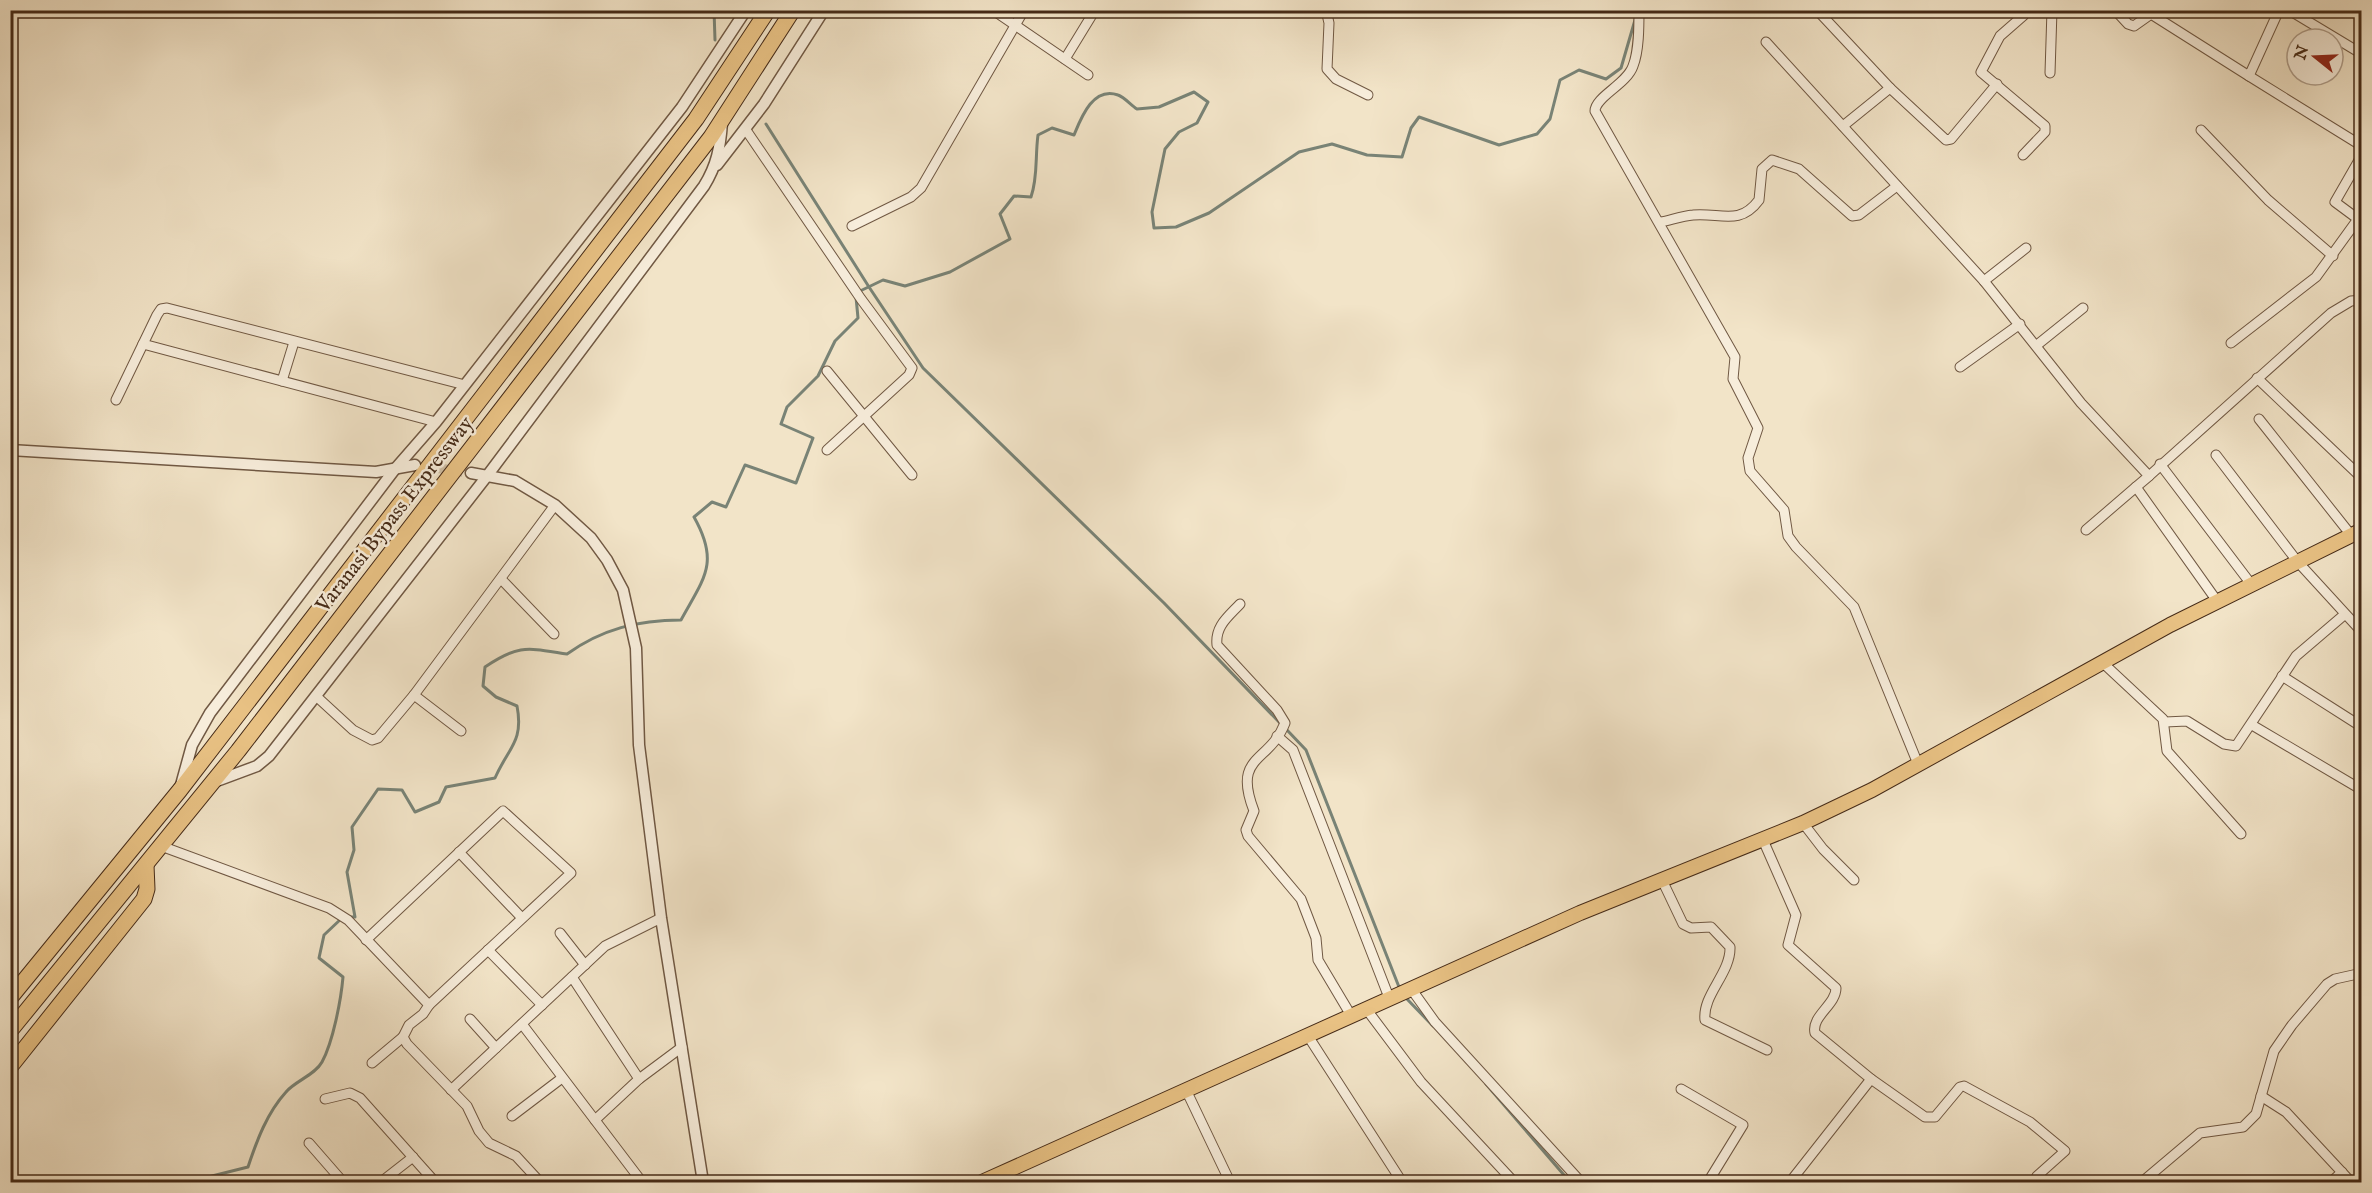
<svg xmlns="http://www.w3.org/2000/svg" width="2372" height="1193" font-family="'IM FELL English',serif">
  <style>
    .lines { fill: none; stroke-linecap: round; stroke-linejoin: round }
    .stream { stroke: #798376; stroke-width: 3 }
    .tertiary-tunnel { stroke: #cfbfa5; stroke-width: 10; stroke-dasharray: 10 5; stroke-linecap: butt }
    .minor-casing { stroke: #705843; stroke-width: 11 }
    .tertiary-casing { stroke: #705843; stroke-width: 13 }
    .primary-casing { stroke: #452a17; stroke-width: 16 }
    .trunk-casing { stroke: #452a17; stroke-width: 17 }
    .minor { stroke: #f7eddb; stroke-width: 9 }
    .tertiary { stroke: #f7eddb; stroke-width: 10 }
    .primary { stroke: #e9c284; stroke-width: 14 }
    .trunk { stroke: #e9c284; stroke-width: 15 }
    .labels { text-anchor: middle; stroke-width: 5; stroke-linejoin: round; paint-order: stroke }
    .street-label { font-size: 21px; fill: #452a17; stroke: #f7eddb }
  </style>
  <rect width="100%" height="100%" fill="#f2e4c8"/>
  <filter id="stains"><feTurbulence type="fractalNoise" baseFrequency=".00333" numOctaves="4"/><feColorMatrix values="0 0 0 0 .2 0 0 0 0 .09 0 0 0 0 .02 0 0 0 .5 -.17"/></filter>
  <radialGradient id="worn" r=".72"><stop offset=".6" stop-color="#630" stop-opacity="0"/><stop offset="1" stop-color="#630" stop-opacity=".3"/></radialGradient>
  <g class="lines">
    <!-- stream -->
    <g class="stream">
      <path d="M714,10L715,40"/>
      <path d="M1642,15L1660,10"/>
      <path d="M766,124L869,287L923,368L1164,603L1280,723"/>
      <path d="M858,292L883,280L905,286L950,272L1010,239L1000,214L1014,196L1031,197C1038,177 1035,157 1038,135L1052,128L1074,135C1081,118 1093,86 1118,95C1124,97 1131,105 1137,109L1159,107L1194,92L1208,102L1197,123L1179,132L1165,149L1152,212L1154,228L1176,227L1209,213L1299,152L1332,144L1367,155L1402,157L1411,128L1419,117L1499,145L1537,134L1550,119L1560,80L1579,70L1606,79L1621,68L1635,20"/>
      <path d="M1287,730L1306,750L1399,987"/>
      <path d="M348,917H355L347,872L354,850L352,827L378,789L402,790L415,812L439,802L446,787L495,778C508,748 524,742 517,706L496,697L483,686L485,667C519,644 527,648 567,654C602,629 638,620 681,620C704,578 720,563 694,517L712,502L726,507L745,465L796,483L813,438L781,424L787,407L818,376L835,341L858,318L856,297"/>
      <path d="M1407,999L1433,1026"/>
      <path d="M1486,1084L1570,1182"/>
      <path d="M188,1182L248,1167C257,1140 267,1113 286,1092C295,1081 315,1075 322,1062C333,1042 341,1000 343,977L319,958L324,935L342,918"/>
    </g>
    <!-- tertiary-tunnel -->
    <path class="tertiary-tunnel" d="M423,466L471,473"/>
    <defs>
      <g id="minor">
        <path d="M993,10L1088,75"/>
        <path d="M1326,10L1329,23L1327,69L1336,79L1368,95"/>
        <path d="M1639,10C1639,27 1639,51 1633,66C1627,84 1595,97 1595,111L1735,357L1733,379L1758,428L1748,458L1750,471L1784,510L1788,536L1796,547L1854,607L1918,764"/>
        <path d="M1817,10L1890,88L1946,140L1951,139L1997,84"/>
        <path d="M2115,10L2128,24L2134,26L2151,14"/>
        <path d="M2155,10L2151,14L2249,76L2279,10"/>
        <path d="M2289,10L2362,54"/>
        <path d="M1766,42L1984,281L2081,403L2149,476L2136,487L2217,601"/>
        <path d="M1065,59L1095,10"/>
        <path d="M2050,73L2052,10"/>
        <path d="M2249,76L2362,146"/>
        <path d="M1843,126L1890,88"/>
        <path d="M746,130L861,299L912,368L909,375L827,450"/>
        <path d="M2201,130L2268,200L2333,256"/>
        <path d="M2023,155L2045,132V126L1981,72L2000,36L2024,15"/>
        <path d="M2362,155L2335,202L2362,222"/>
        <path d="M1661,222C1671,220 1682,216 1693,215C1719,212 1739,227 1759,200L1762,169L1772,160L1799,169L1852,216L1859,215L1897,186"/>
        <path d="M852,226L911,197L921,188L1024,10"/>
        <path d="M1984,281L2026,248"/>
        <path d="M2231,343L2316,277L2358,219"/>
        <path d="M143,344L436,422"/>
        <path d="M2037,345L2083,308"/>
        <path d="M1960,367L2020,324"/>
        <path d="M827,371L912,475"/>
        <path d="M2257,378L2362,478"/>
        <path d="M282,381L294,342"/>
        <path d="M116,400L157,315L161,309L167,308L465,385"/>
        <path d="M2259,419L2351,535"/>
        <path d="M2216,455L2297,561L2362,632"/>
        <path d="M2160,464L2251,584"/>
        <path d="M2149,476L2331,313L2351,301L2362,300"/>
        <path d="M2086,530L2136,487"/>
        <path d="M501,579L554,634"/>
        <path d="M1240,604C1228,617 1215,626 1217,645L1277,710L1285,723C1269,764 1232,754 1254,811L1246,830L1248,836L1301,899L1316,938L1318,960L1352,1017"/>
        <path d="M2103,663L2163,719L2167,751L2241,834"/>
        <path d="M2282,676L2362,727"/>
        <path d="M316,696L353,730L372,740L378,738L414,695"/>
        <path d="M2165,722L2187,721L2224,744L2236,746L2296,656L2344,615"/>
        <path d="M2252,725L2362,790"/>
        <path d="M461,731L414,695L555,505"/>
        <path d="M1277,736L1293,750L1390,1000"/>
        <path d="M1803,823L1823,849L1854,880"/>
        <path d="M1763,840L1796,915L1788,945L1836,988C1836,1005 1811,1016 1815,1033L1871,1079L1925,1117H1935L1960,1087L1964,1086L2030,1122L2065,1151L2037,1176L2034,1182"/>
        <path d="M161,846L329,908L348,920L429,1005L423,1014L409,1025L403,1037L407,1044L467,1106L479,1131L489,1143L516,1156L540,1182"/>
        <path d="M459,852L522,918"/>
        <path d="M1662,880L1683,924L1691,928L1711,927L1730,947C1731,973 1702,995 1705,1020L1767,1050"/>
        <path d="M560,933L585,965"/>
        <path d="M366,940L503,811L571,873L429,1005"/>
        <path d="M488,950L542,1005"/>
        <path d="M572,977L639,1079"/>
        <path d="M1412,990L1435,1022L1581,1182"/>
        <path d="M1367,1010L1421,1082L1514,1182"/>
        <path d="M470,1019L496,1048"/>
        <path d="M522,1024L642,1182"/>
        <path d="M1308,1036L1402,1182"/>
        <path d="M372,1063L403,1037"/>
        <path d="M1681,1089L1743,1125L1708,1182"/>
        <path d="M451,1090L605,946L661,918"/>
        <path d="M1187,1092L1230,1182"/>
        <path d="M2261,1096L2286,1112L2351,1182"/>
        <path d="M325,1099L350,1093L360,1098L435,1182"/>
        <path d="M512,1116L562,1078"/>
        <path d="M595,1120L639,1079L682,1047"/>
        <path d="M309,1143L343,1182"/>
        <path d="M381,1182L413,1157"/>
        <path d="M1790,1182L1871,1079"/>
        <path d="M2142,1182L2200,1133L2243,1127L2256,1114L2274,1051L2292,1025L2327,984L2335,979L2362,973"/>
        <path d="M2331,1182L2342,1172"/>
      </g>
      <g id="tertiary">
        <path d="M717,165L764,104L824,10"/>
        <path d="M10,450L376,472L415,465"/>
        <path d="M471,473L515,481L555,505L591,538L607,560L623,590L636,648L639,745L661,918L703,1182"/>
        <path d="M214,782L257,766L269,756L487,476L704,186C717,165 720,148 722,123"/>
        <path d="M181,785L192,745L210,713L395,469L436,422L682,107L746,10"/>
      </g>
      <path id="primary" d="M982,1182L1580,913L1803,823L1872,790L2170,625L2362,530"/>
      <g id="trunk">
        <path d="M10,998L180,790L696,119L768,10"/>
        <path d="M10,1031L238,751L711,137L793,10"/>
        <path d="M10,1067L144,899L147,889L146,865"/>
      </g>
    </defs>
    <!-- minor casing -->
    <use href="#minor" class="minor-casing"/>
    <!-- tertiary casing -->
    <use href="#tertiary" class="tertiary-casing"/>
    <!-- primary casing -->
    <use href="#primary" class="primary-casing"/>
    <!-- trunk casing -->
    <use href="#trunk" class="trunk-casing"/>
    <!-- minor -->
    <use href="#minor" class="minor"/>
    <!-- tertiary -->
    <use href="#tertiary" class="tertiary"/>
    <!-- primary -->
    <use href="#primary" class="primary"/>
    <!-- trunk -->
    <use href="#trunk" class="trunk"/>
  </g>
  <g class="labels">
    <!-- street labels -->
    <g class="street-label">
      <text transform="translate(394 514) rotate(-52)" y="7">Varanasi Bypass Expressway</text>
    </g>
  </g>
  <!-- margin -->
  <rect width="2372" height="1193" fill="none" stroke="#f2e4c8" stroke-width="36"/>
  <rect x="12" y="12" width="2348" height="1169" fill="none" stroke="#452a17" stroke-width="3"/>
  <rect x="18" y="18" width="2336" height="1157" fill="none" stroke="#452a17" stroke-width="1.5"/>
  <!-- north arrow -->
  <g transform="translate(2315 57) rotate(288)"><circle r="28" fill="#f7eddb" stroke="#b09f8d" stroke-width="1.5"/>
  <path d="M0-4.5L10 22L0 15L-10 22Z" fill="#8f2418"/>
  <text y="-9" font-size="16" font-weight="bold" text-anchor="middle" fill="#452a17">N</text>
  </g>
  <rect width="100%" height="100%" filter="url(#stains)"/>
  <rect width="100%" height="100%" fill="url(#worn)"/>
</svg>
